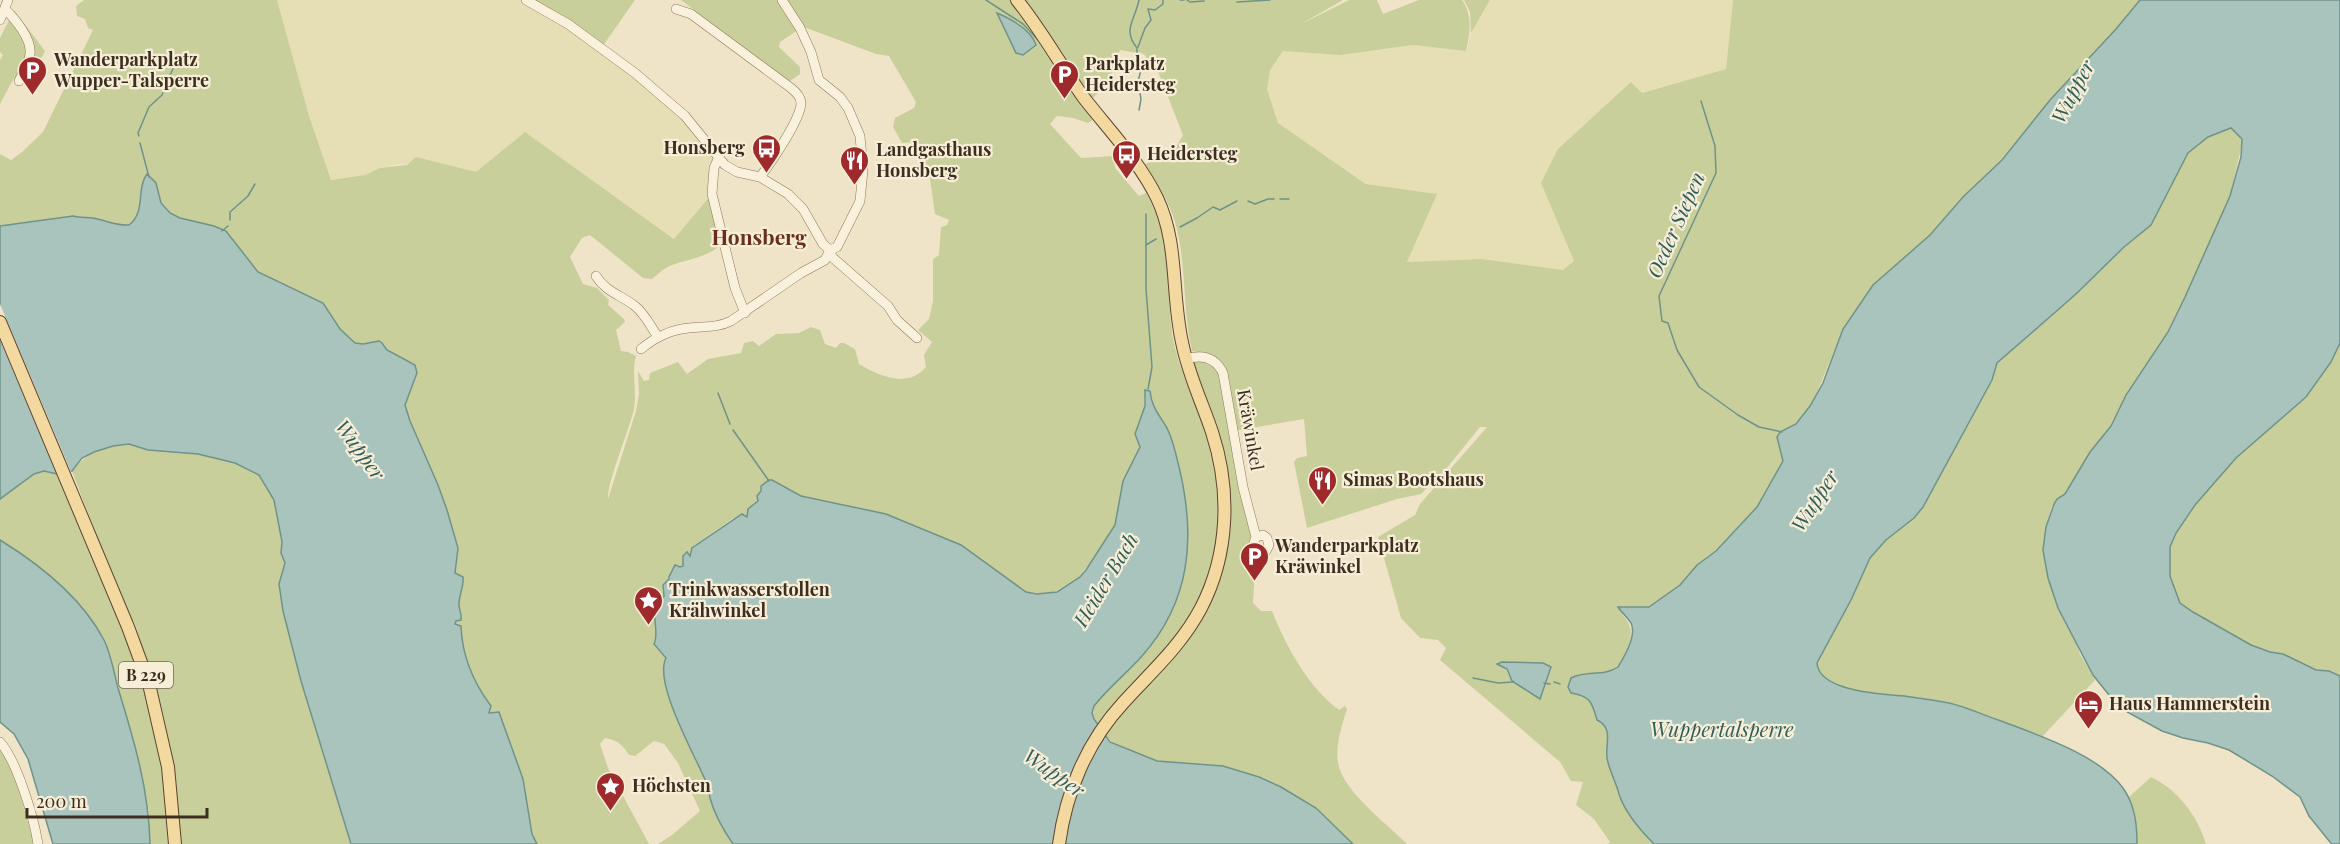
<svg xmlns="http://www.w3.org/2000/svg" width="2340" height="844" font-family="'Playfair Display',serif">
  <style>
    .farmland { fill: #e6deb5 }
    .green { fill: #c9cf9b; fill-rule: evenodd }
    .water { fill: #a9c4bc; stroke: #6f938a; stroke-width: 1.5 }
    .pier { fill: #f0e4c8 }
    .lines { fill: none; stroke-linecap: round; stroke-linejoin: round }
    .stream { stroke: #6f938a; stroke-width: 1.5 }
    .minor-casing { stroke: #8d765c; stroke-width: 10 }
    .major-casing { stroke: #5b4430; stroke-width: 14 }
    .minor { stroke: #faf1dc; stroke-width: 9 }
    .major { stroke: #f3d9a0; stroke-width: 12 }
    .labels { text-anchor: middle; stroke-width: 4.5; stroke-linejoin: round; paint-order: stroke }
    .shield { fill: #f7eed8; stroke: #756857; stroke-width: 1.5 }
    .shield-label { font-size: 16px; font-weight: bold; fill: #3d2e20 }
    .poi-label { font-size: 18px; font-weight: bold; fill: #3d2e20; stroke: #f7eed8; text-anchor: start }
    .street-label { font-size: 18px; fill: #3d2e20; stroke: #f7eed8 }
    .water-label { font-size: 20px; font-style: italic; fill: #2f5d5a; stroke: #f7eed8 }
    .quarter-label { font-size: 21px; font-weight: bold; fill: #6b2e1e; stroke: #f7eed8 }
  </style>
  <rect width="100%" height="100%" fill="#f0e4c8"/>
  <!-- farmland -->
  <g class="farmland">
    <path d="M277,0H522L567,25L684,117L715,158L711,195L675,239L525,132L476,172L451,168L400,164L380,168L365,175L331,180L309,116Z"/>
    <path d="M1490,0H1733L1726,69L1641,93L1632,83L1541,183L1574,261L1563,270L1482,259L1407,262L1436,194L1367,184L1278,123L1267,89L1270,70L1283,51L1340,55L1413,45L1467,51L1471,33Z"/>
  </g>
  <!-- green -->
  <g class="green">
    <path d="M84,0H277L309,116L331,180L365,175L380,168L407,165L416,157L476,172L525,132L674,239L711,195L723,242C711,257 688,259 672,265C664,268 658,274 652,279L643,278L590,235L582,238L570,257L583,284L597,288L609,300L608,305L624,319L625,322L616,330L621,351L628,352L636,356C631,374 638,394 633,413C628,432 607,484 608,499L636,411L639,394L638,371L644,381L649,380L650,373L678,362L687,374L708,359L741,353L744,343L753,341L759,346L776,334L799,333L811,327L820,330L825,344L836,348L840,343H844L855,349L859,364C880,376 907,389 926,367L924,355L932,342L918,330L929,319L933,301V259L939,255L941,227L947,225L949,220L935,214L928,165L923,162L913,142L902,143L893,127L895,118L914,108L916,102L889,56L876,54L801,26L784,0H1012L1096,118L1088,123L1073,118L1057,116L1050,124L1081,158L1114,156L1115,168L1139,196L1146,193C1154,208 1160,223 1164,240C1171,274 1167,309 1174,344C1183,383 1205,420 1214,459C1228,523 1212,593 1171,643C1148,672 1121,696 1098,724L1093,716L1094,706C1108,688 1127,673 1142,656C1199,590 1191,534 1175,454C1171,431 1152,414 1150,391L1144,398L1145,406L1135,434L1140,447L1123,481L1115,525L1106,541L1080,576L1051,594L1026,592L961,545L900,519L843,504L801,496L772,480L761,486L758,501L747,517L740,516L732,519L692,547V555L662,590L664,596C662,599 659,601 658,604C650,615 660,631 655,644L666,658C653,683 696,758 707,784C709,789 709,793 710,798C714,813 724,831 733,844H658L672,835L700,811L678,763L664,744L654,741L635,756L629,755C623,745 617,740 605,738L600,744L608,768L649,844H537L532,834L503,721L497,712L489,713L491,706C473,682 462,657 461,626L454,624L456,620L462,617L459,605L463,581L455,573L454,567L458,556L438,485L410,421L405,404L417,373L415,365L387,350L382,343L379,341L363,344L355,343L340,329L323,303L258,272L226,231L180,218L170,213L161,203L159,193L149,175C136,188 146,213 129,225C116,226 105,220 93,218C86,217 80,218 73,216L0,226V154L11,160L22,152L43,132L93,30L88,28L85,19L77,16L76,6ZM997,13L1019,24L1032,37L1031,49L1023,55L1016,53Z"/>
    <path d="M530,0H635L602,47Z"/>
    <path d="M681,0H782L798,30L780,42L779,47L800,67V74L790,81L778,75Z"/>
    <path d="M1019,0H1343L1301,24L1349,0H1377L1383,14L1419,0H1462C1473,16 1470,33 1466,51L1413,45L1340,55L1283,51L1270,70L1267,89L1278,123L1366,184L1437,194L1407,262L1482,259L1563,270L1574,261L1541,183L1558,149L1631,82L1642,93L1726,69L1733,0H2140L2116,29L2050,100L2001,160L1963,197L1930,235L1873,285L1843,329L1814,400L1801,419L1777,437L1783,461L1757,507L1716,551L1706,557L1680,585L1649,607L1640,609L1623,606L1622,614C1639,632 1628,647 1618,667C1603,677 1586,670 1571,678L1579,694L1588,699L1593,705L1595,712L1608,731L1607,756L1617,783L1619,795L1628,814L1654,844H1607L1610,842L1594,819L1576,805L1583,782L1571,781L1560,762L1440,660L1446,648L1438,640L1420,638L1401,618L1378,537L1415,515L1420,504L1487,427H1480L1446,469L1421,494L1397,499L1307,528L1294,462L1297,458L1307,456L1304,419L1234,431L1225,376L1199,353L1192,351C1182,309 1187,264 1175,222C1169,201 1156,182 1145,164L1174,151L1183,135L1159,74L1144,54L1120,50L1109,82L1091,100ZM1502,662L1543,663L1547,680L1540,699L1512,681Z"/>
    <path d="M1464,0H1490L1471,33L1470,12Z"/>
    <path d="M14,10L45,51L27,85L14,78L0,104V60L3,55L0,52V38Z"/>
    <path d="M2226,128L2235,130L2240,135L2242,144L2230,196L2215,234L2168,332L2126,395L2105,436L2090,452L2065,494L2057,498L2051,508L2046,527L2043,550L2054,597L2075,640L2080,654L2095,680L2042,737C2018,728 1994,717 1969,709C1956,705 1942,702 1929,699C1896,693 1838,699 1817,668L1818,656L1851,600L1870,558L1886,540L1914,518L1923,507L1992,381L1997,363L2076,294L2124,247L2151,225L2188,153L2208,137Z"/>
    <path d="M2340,344V676L2329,671L2316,670L2283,654L2270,652L2251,645L2193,613L2180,604L2170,576V547L2176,533L2195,505L2236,458L2306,398L2332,362Z"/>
    <path d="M1198,356L1220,367L1256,551L1253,603L1261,611H1272C1286,646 1308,687 1339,710L1345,706L1347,709C1342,725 1335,746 1338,763C1343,791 1387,824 1407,844H1353C1318,807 1287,785 1238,770C1211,761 1183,766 1156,761C1145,758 1136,753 1126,748C1114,743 1108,741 1102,729L1164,661L1216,571L1223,479L1186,359Z"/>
    <path d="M129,444C136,446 144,449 151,450C178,453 241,454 260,476C265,482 270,492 274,500L285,563L279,584L283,611L301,682L351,844H179L155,690L135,624L128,614L106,561L72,471C86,453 105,444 129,444Z"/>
    <path d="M44,471L57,474C88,545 123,616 146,690C160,740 165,793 170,844H150L149,811L139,760L104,641L0,540V499L30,476Z"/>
    <path d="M0,746L14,773L34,844H0Z"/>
    <path d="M2151,777C2177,789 2198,816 2206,844H2137L2135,813L2129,797Z"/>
  </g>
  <!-- water -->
  <g class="water">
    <path d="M2140,0H2340V343L2331,362L2306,397L2236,458L2195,505L2176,533L2170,547V576L2180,603L2193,612L2251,645L2270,652L2283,654L2316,670L2329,671L2340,676V844H2332L2330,842L2309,816L2300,797L2272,776L2229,750L2208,743L2183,738L2162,731L2127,712L2113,700L2093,675L2058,608L2048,578L2043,550L2046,527L2054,504L2057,499L2065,494L2090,452L2111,426L2126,395L2168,332L2185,297L2230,196L2241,157L2242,139L2231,128L2208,137L2188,153L2151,225L2124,247L2076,294L1997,363L1992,380L1923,507L1914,518L1886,540L1870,558L1851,600L1817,663C1819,692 1883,694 1904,696C1919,698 1934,700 1949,703C1967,707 1983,715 2001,721C2038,735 2099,755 2123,788C2135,805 2137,824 2137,844H1654C1640,830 1625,813 1619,794C1616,782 1609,770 1607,758C1605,744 1614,728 1597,720C1592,703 1591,696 1571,693L1568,687L1571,678C1586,670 1603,677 1618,667C1624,657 1637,636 1631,623C1628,618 1622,613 1618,607H1649L1680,585L1697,565L1716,551L1757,507L1783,461L1777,437L1780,432L1796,424L1810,406L1823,383L1843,329L1873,285L1930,235L1963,197L2002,160L2050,100L2116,29Z"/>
    <path d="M997,13C1011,19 1031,29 1036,45L1023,55L1016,53Z"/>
    <path d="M147,174L156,183L161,203L170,213L180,218L214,226L226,231L258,272L323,303L340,329L355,343L363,344L379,341L382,343L387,350L415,365L417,373L405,405L410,421L438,485L447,510L458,548L455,573L463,577C464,586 459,595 459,604C459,610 462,614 461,620L456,621L455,624L461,626C462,657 473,682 491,706L489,713L499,712L523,779L532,834L537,844H351L301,681L283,611L279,584L285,563L281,553L282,542L274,500L259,475L235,463L198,454L148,450L129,444L113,446L94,452L82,458L72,471L57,474L44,471L34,474L0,499V226L73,216C80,218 86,217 93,218C105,220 116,226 129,225C146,213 136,188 147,174Z"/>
    <path d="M1145,390L1150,391C1151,406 1160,416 1167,428C1173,440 1176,454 1179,467C1196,537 1191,601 1142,656C1127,673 1108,688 1094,706L1092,713L1094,719L1110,742L1157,761L1223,766L1259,777L1281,787L1316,808L1353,844H733C724,831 714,813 710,798C709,793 709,789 707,784C696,757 653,683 666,658L654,644C660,631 650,616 658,604C659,601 662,599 664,596L663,585L669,579V577L675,565L680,567L683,566V556L687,552L690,556L692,548L742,514L747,517L748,509L758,501L757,496L761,491V486L769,480H772L801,496L886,514L961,545L1026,592L1037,594L1057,592L1080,577L1086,570L1115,525L1123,481L1140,447L1135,434L1145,406Z"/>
    <path d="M0,540C39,564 82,598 104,640C111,654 114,673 118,688C134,740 149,790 150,844H53L28,759L14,734L0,722Z"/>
    <path d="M1502,662L1543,663L1551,667L1540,699L1512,681L1507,669L1497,664Z"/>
  </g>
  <!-- pier -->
  <path class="pier" d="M0,304L72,474L58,477L0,340Z"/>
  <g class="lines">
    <!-- stream -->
    <g class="stream">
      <path d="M986,0L1023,24L1038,40"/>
      <path d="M1180,0H1184"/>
      <path d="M1187,0L1190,2L1204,1"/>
      <path d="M1237,2L1270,0"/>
      <path d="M1138,47L1145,28L1151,20L1148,9L1155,10L1163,4V0"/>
      <path d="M1701,101L1715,146L1716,173L1659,296L1662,321L1668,323L1677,350L1699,387L1738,415L1759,427L1782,432"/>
      <path d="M1139,110L1141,99L1138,82L1143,61L1137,56V48C1122,30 1135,20 1139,0"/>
      <path d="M139,136L138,133L149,107L162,95L174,66"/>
      <path d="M140,143L149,177"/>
      <path d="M1280,199H1289"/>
      <path d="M1248,201L1255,204L1268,199H1274"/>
      <path d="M1146,214V289L1152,367L1148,389"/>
      <path d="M230,220V212L248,196L255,184"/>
      <path d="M1180,227L1197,218L1213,207L1220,210L1237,201"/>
      <path d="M222,231L228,226"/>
      <path d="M1146,245L1156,239"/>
      <path d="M718,393L730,424"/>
      <path d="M733,430L769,481"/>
      <path d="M1473,678L1498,683L1513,682"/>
      <path d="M1554,682L1560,684"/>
      <path d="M1544,683L1550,684"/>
    </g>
    <defs>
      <g id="minor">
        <path d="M526,0L568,24L635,73L685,116L725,165L737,172L760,177L788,194L803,209L823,244L830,250L832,257L888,306L897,320L917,338"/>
        <path d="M782,0L800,28L811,52L819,80L840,97L848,108L860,136L863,170L860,201L837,247L830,250"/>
        <path d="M5,9C15,19 32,39 30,54C29,63 23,73 19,81"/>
        <path d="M676,9L691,14L791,88C796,92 801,97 801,103C801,119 770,164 760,177"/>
        <path d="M0,20L8,0"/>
        <path d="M718,159L714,168L712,194L735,288L745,313"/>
        <path d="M596,276C606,292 621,295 635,306C645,314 651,327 658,337"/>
        <path d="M641,349C654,338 672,329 689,328C704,326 717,328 731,321L801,273L825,260L830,250"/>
        <path d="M1186,359C1202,354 1215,357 1223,373L1243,487L1256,537L1253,546L1258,552L1266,551L1269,545L1267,538L1263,535L1256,537"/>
        <path d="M0,742C17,761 34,818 38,844"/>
      </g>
      <g id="major">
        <path d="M1017,0C1042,31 1061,66 1084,98C1109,130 1139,161 1157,198C1179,244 1171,293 1182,342C1188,374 1202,402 1212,432C1231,490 1229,554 1201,608C1181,646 1151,672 1123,703C1087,742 1066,792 1059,844"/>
        <path d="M0,322L128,627L149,684L168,767L175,844"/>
      </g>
    </defs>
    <!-- minor casing -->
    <use href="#minor" class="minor-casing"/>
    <!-- major casing -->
    <use href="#major" class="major-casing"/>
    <!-- minor -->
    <use href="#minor" class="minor"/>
    <!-- major -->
    <use href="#major" class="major"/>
  </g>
  <!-- icons -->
  <defs>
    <symbol id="parking-pin" viewBox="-11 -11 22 30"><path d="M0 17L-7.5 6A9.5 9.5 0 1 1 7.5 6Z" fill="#9e2a2b" stroke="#f7eed8"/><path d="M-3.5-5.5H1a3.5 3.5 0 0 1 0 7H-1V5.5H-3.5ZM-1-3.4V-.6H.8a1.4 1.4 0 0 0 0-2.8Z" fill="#fff"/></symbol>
    <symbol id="bus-pin" viewBox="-11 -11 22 30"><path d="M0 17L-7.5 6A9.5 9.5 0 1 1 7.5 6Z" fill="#9e2a2b" stroke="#f7eed8"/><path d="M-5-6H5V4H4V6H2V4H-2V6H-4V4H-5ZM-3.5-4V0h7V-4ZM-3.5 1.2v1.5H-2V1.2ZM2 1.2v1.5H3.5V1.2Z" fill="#fff"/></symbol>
    <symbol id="restaurant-pin" viewBox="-11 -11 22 30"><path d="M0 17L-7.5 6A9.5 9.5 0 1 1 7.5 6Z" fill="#9e2a2b" stroke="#f7eed8"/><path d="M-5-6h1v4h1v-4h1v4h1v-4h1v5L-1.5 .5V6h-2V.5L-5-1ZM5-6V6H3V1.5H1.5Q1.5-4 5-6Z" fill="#fff"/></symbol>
    <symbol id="sight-pin" viewBox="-11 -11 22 30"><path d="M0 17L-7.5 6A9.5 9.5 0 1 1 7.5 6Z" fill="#9e2a2b" stroke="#f7eed8"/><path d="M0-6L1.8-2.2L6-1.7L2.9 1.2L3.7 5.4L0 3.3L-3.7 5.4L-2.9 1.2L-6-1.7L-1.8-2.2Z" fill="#fff"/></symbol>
    <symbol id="hotel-pin" viewBox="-11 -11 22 30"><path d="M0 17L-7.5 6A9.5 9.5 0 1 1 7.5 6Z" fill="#9e2a2b" stroke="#f7eed8"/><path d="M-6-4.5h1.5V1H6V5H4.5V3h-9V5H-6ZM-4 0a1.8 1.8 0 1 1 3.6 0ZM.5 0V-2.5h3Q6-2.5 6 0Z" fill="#fff"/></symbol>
  </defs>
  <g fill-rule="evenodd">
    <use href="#parking-pin" x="16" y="54" width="33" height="45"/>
    <use href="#parking-pin" x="1048" y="58" width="33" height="45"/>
    <use href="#bus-pin" x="750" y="132" width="33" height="45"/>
    <use href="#bus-pin" x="1110" y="138" width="33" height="45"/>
    <use href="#restaurant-pin" x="838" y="144" width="33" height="45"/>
    <use href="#restaurant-pin" x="1306" y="464" width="33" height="45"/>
    <use href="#parking-pin" x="1238" y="540" width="33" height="45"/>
    <use href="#sight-pin" x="632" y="584" width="33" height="45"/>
    <use href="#hotel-pin" x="2072" y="688" width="33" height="45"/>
    <use href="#sight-pin" x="594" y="770" width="33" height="45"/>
  </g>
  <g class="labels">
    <!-- shield labels -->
    <rect class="shield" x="119" y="662" width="54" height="26" rx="4.5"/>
    <g class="shield-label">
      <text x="146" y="681">B 229</text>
    </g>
    <!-- poi labels -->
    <g class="poi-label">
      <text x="54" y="66">Wanderparkplatz<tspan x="54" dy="21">Wupper-Talsperre</tspan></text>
      <text x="1085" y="70">Parkplatz<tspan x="1085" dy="21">Heidersteg</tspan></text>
      <text x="745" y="154" text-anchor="end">Honsberg</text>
      <text x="876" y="156">Landgasthaus<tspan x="876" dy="21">Honsberg</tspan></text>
      <text x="1147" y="160">Heidersteg</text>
      <text x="1343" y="486">Simas Bootshaus</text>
      <text x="1275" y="552">Wanderparkplatz<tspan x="1275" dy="21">Kräwinkel</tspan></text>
      <text x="669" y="596">Trinkwasserstollen<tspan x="669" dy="21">Krähwinkel</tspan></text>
      <text x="2109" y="710">Haus Hammerstein</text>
      <text x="632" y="792">Höchsten</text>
    </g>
    <!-- street labels -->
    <g class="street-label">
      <text transform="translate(1250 430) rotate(80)" y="6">Kräwinkel</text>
    </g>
    <!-- water labels -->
    <g class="water-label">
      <text transform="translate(2073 92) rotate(-62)" y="7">Wupper</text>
      <text transform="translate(1676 225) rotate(-66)" y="7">Oeder Siepen</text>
      <text transform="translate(360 450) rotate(54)" y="7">Wupper</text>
      <text transform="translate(1815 501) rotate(-57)" y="7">Wupper</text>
      <text transform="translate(1106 580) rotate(-59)" y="7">Heider Bach</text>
      <text x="1722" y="737">Wuppertalsperre</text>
      <text transform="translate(1054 773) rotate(35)" y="7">Wupper</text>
    </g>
    <!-- quarter labels -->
    <g class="quarter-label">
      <text x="759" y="245">Honsberg</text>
    </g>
  </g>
  <!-- scale -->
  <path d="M27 808v9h180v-9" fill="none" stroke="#3d2e20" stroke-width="3"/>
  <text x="36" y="808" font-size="18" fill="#3d2e20" stroke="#f7eed8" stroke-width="4.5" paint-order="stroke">200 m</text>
</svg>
